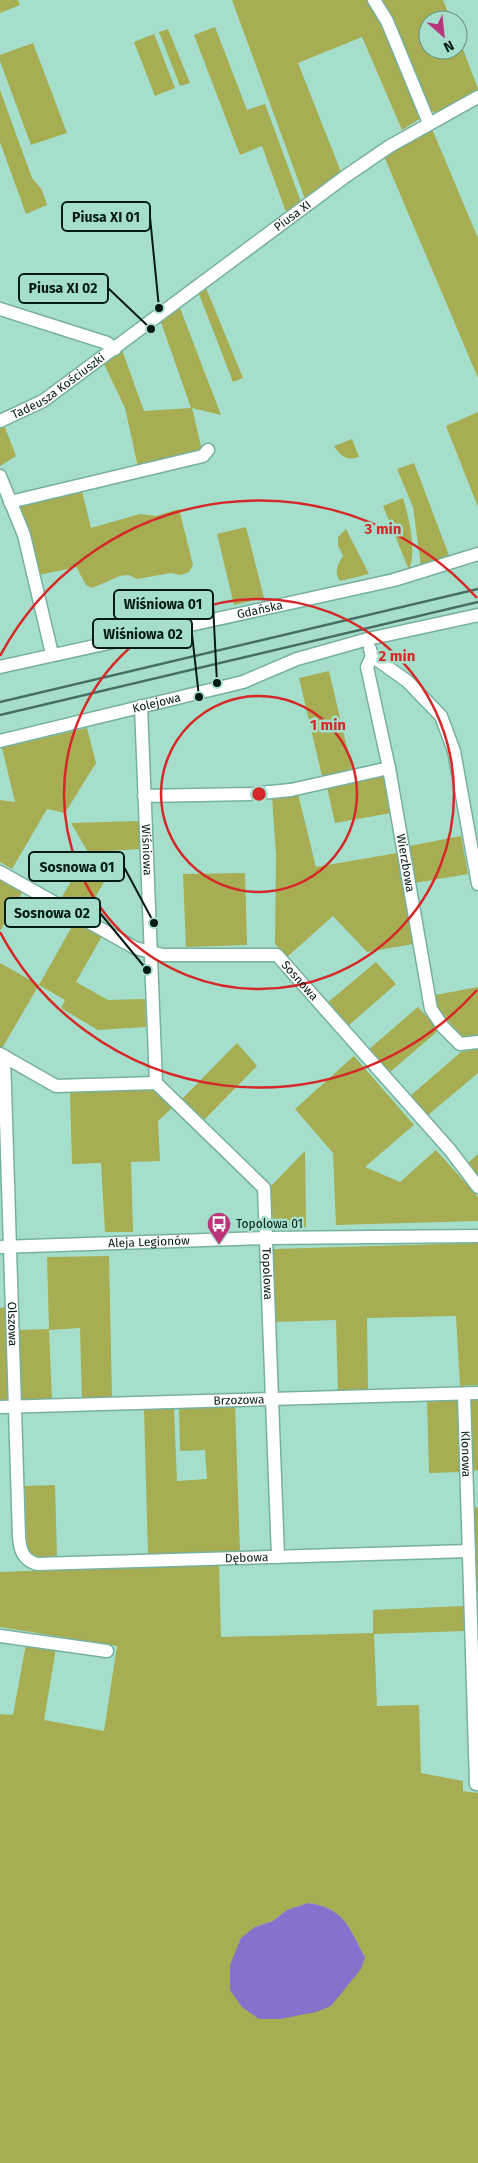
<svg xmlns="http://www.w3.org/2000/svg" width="478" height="2163" font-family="'Fira Sans',sans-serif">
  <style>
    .green { fill: #a6ad53; fill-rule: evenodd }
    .water { fill: #8771cc }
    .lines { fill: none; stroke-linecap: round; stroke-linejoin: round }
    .minor-casing { stroke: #77b09e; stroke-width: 15 }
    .minor { stroke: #fff; stroke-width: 12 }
    .rail { stroke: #486e63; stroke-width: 2.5 }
    .ring { fill: none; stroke: #d62828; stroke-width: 2.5 }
    .labels { text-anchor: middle; stroke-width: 5; stroke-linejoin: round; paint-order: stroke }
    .street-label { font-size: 12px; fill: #041b15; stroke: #a5dfcc }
    .poi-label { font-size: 12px; fill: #041b15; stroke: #a5dfcc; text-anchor: start }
    .centre { fill: #d62828; stroke: #a5dfcc; stroke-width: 2.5 }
    .ring-label { font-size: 15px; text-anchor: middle; font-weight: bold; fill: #d62828; stroke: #a5dfcc; stroke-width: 5; stroke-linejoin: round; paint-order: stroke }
    .leader { fill: none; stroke: #041b15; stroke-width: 2 }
    .callout-dot { fill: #041b15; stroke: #a5dfcc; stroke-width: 2 }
    .callout { fill: #a5dfcc; stroke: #041b15; stroke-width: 2 }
    .callout-label { font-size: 14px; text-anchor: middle; font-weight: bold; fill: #041b15 }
  </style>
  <rect width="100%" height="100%" fill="#a5dfcc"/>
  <!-- green -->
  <g class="green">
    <path d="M0,0H18L20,5L0,13Z"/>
    <path d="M232,0H370L377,10L421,118L402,130L362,37L298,63L341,172L305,199Z"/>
    <path d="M376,0H443L451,20H428V50H458V36L478,89L436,113L427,109Z"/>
    <path d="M215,27L247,110L265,104L301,202L286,212L262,146L240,155L194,35Z"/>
    <path d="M168,29L190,83L180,86L159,32Z"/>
    <path d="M154,34L175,88L155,96L134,42Z"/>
    <path d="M33,43L67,133L31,145L0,61V55Z"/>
    <path d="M0,90L32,178L42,190L47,205L26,214L0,142Z"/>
    <path d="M432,129L478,238V378L384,156Z"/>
    <path d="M206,288L243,378L233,382L199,294Z"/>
    <path d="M180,308L221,415L192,408L202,450L198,451V453L138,467L125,408L104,364L122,350L144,411L191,408L161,322Z"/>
    <path d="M478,412V507L446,426Z"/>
    <path d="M4,425L16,456L0,466V427Z"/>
    <path d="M352,439L359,457C347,461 341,457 334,446Z"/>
    <path d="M414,463L450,558L421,566L413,507L397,469Z"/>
    <path d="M82,491L91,528L140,514L156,516L179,509L193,565L189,572L181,575L171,573L137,579L129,575L120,576L92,588L86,585C83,578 79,574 77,567L39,575L17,506Z"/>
    <path d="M403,498C409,519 417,549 409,570L383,506Z"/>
    <path d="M246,527L264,598L234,605L217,534Z"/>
    <path d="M346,529L369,574L340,581C333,570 339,564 343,555L338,546V537Z"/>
    <path d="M329,671L352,769L322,776L299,678Z"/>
    <path d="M87,728L96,763L65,813L47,809L12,869L0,862V800L15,802L2,748Z"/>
    <path d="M384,774L391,813L335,823L327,787Z"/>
    <path d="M298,794L316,867L397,853L414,944L367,952L333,916L287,957L275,944L276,854L272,797H283Z"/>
    <path d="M140,821L141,849L89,852L105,880L87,912L62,897L88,852L71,823Z"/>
    <path d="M461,836L468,874L415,883L409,846Z"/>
    <path d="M245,873L247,945L186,947L183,874Z"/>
    <path d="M0,878L23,891L0,931Z"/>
    <path d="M75,921L102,936L76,982L108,1000L145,999L146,1027L98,1030L61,1008L65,1000L39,985L2,1048L0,1047V963L39,985Z"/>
    <path d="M376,962L396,984L348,1026L327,1003Z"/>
    <path d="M478,987V1037L465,1039L437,1009L435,995Z"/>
    <path d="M418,1007L439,1030L389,1073L368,1050Z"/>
    <path d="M237,1043L257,1066L203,1121L181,1100Z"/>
    <path d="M478,1049V1073L427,1116L409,1097L461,1052Z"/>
    <path d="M354,1056L414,1125L365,1167L400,1182L436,1150L478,1197V1221L336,1225L333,1153L295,1109Z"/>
    <path d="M151,1088L172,1108L158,1121L160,1161L131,1162L133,1232H105L101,1163L72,1164L70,1092Z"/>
    <path d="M305,1151L306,1227L273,1228L271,1186Z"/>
    <path d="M478,1154V1175L468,1163Z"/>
    <path d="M478,1243V1385L460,1386L456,1316L367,1318L368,1390L338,1391L336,1320L275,1322L273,1249Z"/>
    <path d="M109,1256L112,1398L82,1399L80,1328L49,1330L52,1400L21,1401L19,1330L49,1329L47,1257Z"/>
    <path d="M6,1307L9,1401H0V1308Z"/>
    <path d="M457,1398L460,1472L429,1473L427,1399Z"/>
    <path d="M469,1398H478V1470L473,1471Z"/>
    <path d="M235,1406L240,1552L148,1555L144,1409L174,1408L177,1481L207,1479L205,1450L180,1451L179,1408Z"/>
    <path d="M55,1485L57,1558L33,1559L27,1554L25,1486Z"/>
    <path d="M478,1507V1592H476L473,1508Z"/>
    <path d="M219,1565L221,1637L373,1633V1610L464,1606L465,1631L374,1634L377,1706L419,1705L421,1773L463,1781V1791L478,1793V2163H0V1714L13,1715L26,1644L56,1648L44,1720L104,1731L117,1646L0,1627V1572ZM308,1903C345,1908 349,1928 365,1957L331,2006L255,1927L273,1921L287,1910Z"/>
  </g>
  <!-- water -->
  <path class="water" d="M308,1903C345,1908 349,1928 365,1957L361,1969L331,2006L316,2012L280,2019H259L242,2007L230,1990V1965L241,1938L255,1927L273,1921L287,1910Z"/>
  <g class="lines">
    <defs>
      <g id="minor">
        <path d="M374,0L387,21L429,123"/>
        <path d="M0,309L107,343L115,349"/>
        <path id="s1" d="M0,421L43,401L346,176L390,146L478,97"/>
        <path d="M0,476L24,535L52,654"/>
        <path d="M10,502L203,456L208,450"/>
        <path d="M370,649L372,656L407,681L441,716L454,751L478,884"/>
        <path id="s2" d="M372,656L367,667L389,768L431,1009L443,1027L460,1044L478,1042"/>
        <path id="s3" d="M0,667L394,580L478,554"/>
        <path id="s4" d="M141,706L156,1083"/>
        <path id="s5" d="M0,741L243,682L297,659L322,652L368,639L478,615"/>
        <path d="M144,796L250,794L291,790L389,768"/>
        <path id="s6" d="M0,872L135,948L163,955H277L450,1150L478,1187"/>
        <path id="s7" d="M0,1054L56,1086L156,1083L264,1188L278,1557"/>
        <path id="s8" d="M4,1056L19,1537C20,1550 23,1560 37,1564L469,1551"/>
        <path id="s9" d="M0,1247L266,1238L478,1236"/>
        <path id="s10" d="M464,1394L476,1784"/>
        <path id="s11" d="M0,1407L478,1393"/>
        <path d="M0,1636L107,1651"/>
      </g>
    </defs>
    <!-- minor casing -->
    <use href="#minor" class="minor-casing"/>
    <!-- minor -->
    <use href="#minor" class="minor"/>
    <!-- rail -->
    <g class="rail">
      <path d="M0,702L478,589"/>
      <path d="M0,715L478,602"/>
    </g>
  </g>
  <!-- distance rings -->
  <g class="ring">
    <circle cx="259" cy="794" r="98"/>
    <circle cx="259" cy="794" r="195"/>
    <path d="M477 990A293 293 0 0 1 0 932M0 656A293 293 0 0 1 477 598"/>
  </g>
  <!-- icons -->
  <defs>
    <symbol id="bus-pin" viewBox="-11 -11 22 30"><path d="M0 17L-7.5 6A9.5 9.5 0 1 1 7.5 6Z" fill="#ba357a" stroke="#a5dfcc"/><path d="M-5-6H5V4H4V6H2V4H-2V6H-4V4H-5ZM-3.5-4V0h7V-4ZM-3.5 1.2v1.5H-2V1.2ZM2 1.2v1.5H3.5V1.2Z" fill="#fff"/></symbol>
  </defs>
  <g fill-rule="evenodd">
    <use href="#bus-pin" x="205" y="1210" width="28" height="38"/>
  </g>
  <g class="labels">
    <!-- street labels -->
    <g class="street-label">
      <text dy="4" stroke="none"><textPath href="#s1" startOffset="358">Piusa XI</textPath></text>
      <text dy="4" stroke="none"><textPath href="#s1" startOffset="68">Tadeusza Kościuszki</textPath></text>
      <text dy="4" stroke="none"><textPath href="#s3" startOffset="266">Gdańska</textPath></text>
      <text dy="4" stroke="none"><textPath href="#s5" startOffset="161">Kolejowa</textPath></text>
      <text dy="4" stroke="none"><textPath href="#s4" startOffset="144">Wiśniowa</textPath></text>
      <text dy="4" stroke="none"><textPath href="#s2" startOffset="212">Wierzbowa</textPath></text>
      <text dy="4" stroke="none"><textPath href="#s6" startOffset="332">Sosnowa</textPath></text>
      <text dy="4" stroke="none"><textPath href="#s9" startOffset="149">Aleja Legionów</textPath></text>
      <text dy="4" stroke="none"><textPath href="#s7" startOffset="401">Topolowa</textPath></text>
      <text dy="4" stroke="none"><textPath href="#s8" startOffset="268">Olszowa</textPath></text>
      <text dy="4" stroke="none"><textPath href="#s11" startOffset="239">Brzozowa</textPath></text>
      <text dy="4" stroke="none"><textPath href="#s10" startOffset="60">Klonowa</textPath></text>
      <text dy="4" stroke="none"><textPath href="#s8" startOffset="726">Dębowa</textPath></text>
    </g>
    <!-- poi labels -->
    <g class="poi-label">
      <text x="236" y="1228">Topolowa 01</text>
    </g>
  </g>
  <circle cx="259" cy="794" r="8" class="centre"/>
  <g class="ring-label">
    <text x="383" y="534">3 min</text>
    <text x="397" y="661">2 min</text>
    <text x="328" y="730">1 min</text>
  </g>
  <!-- callouts -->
  <path class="leader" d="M159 308L150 217M151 329L108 288M217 683L213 604M199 697L192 634M154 923L124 867M147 970L100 913"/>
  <g class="callout-dot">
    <circle cx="159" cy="308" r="5"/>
    <circle cx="151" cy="329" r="5"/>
    <circle cx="217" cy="683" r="5"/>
    <circle cx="199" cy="697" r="5"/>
    <circle cx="154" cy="923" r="5"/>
    <circle cx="147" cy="970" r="5"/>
  </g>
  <g class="callout">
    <rect x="62" y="202" width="88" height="29" rx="5"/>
    <rect x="19" y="274" width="89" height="29" rx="5"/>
    <rect x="114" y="590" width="99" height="29" rx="5"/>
    <rect x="93" y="619" width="99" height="29" rx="5"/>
    <rect x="29" y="852" width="95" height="29" rx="5"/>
    <rect x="5" y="898" width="95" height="29" rx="5"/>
  </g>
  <g class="callout-label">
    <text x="106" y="222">Piusa XI 01</text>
    <text x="63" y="293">Piusa XI 02</text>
    <text x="163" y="609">Wiśniowa 01</text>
    <text x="143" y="639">Wiśniowa 02</text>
    <text x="77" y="872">Sosnowa 01</text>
    <text x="52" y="918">Sosnowa 02</text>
  </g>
  <!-- north arrow -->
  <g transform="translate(443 35) rotate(153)"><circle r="24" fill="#a5dfcc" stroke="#659183"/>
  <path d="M0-4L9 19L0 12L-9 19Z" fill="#ba357a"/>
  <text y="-8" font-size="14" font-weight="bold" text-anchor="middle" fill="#041b15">N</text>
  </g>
</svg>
